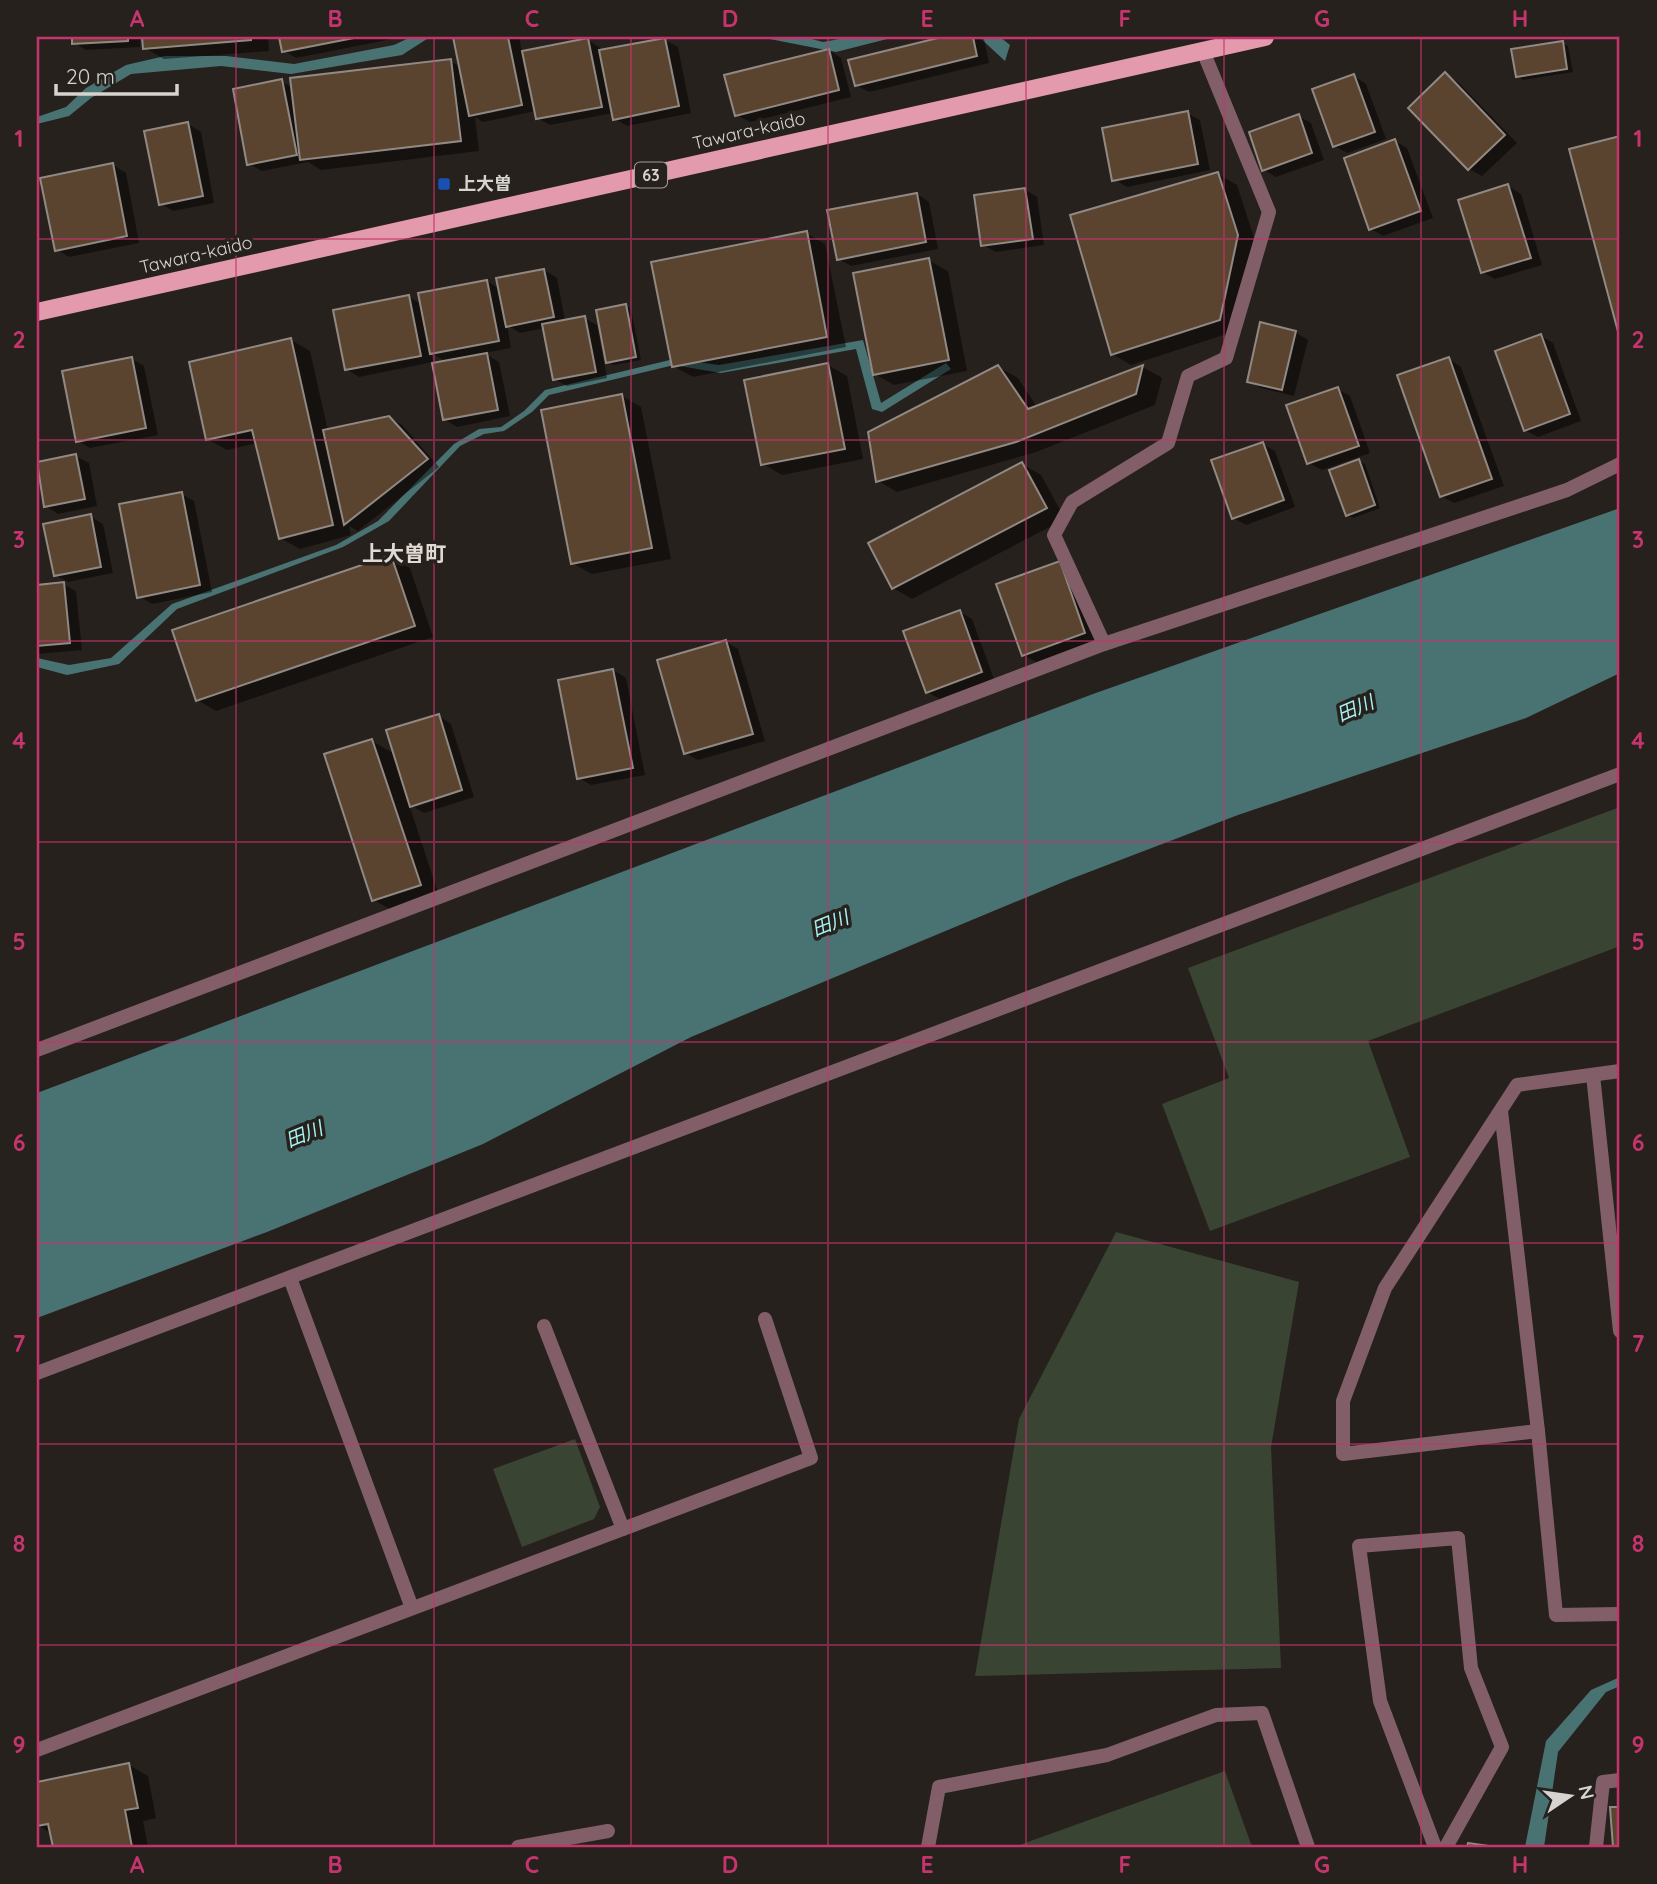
<svg xmlns="http://www.w3.org/2000/svg" width="1657" height="1884" font-family="Quicksand,'Noto Sans JP',sans-serif">
  <style>
    .green { fill: #3a4432 }
    .water { fill: #497373 }
    .shadow { fill: #0007 }
    .building { fill: #5b442f; stroke: #908984; stroke-width: 2 }
    .lines { fill: none; stroke-linecap: round; stroke-linejoin: round }
    .lane { stroke: #825f68; stroke-width: 14 }
    .street { stroke: #825f68; stroke-width: 14 }
    .primary { stroke: #e39aad; stroke-width: 18 }
    .grid { fill: none; stroke: #c5346d; stroke-width: 2; stroke-opacity: 0.55 }
    .transit-dot { fill: #1a4fb4; stroke: #27211d; stroke-width: 2.5 }
    .labels { text-anchor: middle; stroke-width: 7; stroke-linejoin: round; paint-order: stroke }
    .shield { fill: #27211d; stroke: #a29e9a; stroke-width: 2 }
    .shield-label { font-size: 16px; font-weight: bold; fill: #d6d3d0 }
    .street-label { font-size: 18px; fill: #d6d3d0; stroke: #27211d }
    .poi-label { font-size: 18px; font-weight: bold; fill: #d6d3d0; stroke: #27211d; text-anchor: start }
    .water-label { font-size: 19px; font-style: italic; fill: #a5f2f3; stroke: #27211d }
    .quarter-label { font-size: 21px; font-weight: bold; fill: #e1dad4; stroke: #27211d }
    .neatline { fill: none; stroke: #c5346d; stroke-width: 2.5 }
    .grid-label { font-size: 23px; text-anchor: middle; font-weight: bold; fill: #c5346d }
  </style>
  <rect width="100%" height="100%" fill="#27211d"/>
  <!-- green -->
  <g class="green">
    <path d="M1620,807V946L1368,1041L1410,1157L1210,1231L1162,1104L1229,1078L1188,968Z"/>
    <path d="M1116,1232L1299,1282L1271,1447L1281,1668L975,1676L1019,1419Z"/>
    <path d="M575,1439L600,1507L594,1519L522,1547L493,1469Z"/>
    <path d="M1225,1771L1252,1847H1014Z"/>
  </g>
  <!-- water -->
  <g class="water">
    <path d="M411,37H430L402,55L291,74L221,66L131,74L91,98L69,116L37,124V117L66,107L86,88L126,65L165,56H226L294,64L394,45Z"/>
    <path d="M760,37H804L823,42L850,37H895L836,52Z"/>
    <path d="M979,37H1000L1010,45L1005,61Z"/>
    <path d="M863,340L881,403L946,363L951,369L882,412L872,409L856,349L721,373L674,365L549,395L532,412L504,431L484,434L460,446L389,521L343,547L177,609L119,664L67,675L37,667V658L69,665L111,658L172,604L336,545L378,521L454,444L479,429L501,427L524,411L545,390L674,359L719,365Z"/>
    <path d="M1620,508V673L1526,718L1238,815L1068,880L691,1037L483,1144L267,1232L37,1318V1093L1093,694Z"/>
    <path d="M1620,1677V1686L1606,1692L1558,1752L1544,1847H1525L1546,1741L1591,1690Z"/>
  </g>
  <!-- shadow -->
  <g class="shadow">
    <path d="M73,37H140V47L86,50L74,43Z"/>
    <path d="M144,37H268L269,51L164,59L145,48Z"/>
    <path d="M280,37H391L392,39L296,58L283,50Z"/>
    <path d="M455,37H519L522,53L588,40L600,48L601,52L665,40L678,47L691,113L627,126L614,118L613,113L550,125L537,118L536,111L483,122L475,117L479,151L321,170L308,162L262,171L249,164L281,81L293,88L450,61L461,67Z"/>
    <path d="M949,37H980L984,39L989,63L869,92L856,85L850,61Z"/>
    <path d="M1563,43L1568,46L1573,72L1523,80L1517,76Z"/>
    <path d="M829,50L841,58L851,97L750,122L737,115Z"/>
    <path d="M1446,74L1458,82L1517,143L1482,176L1469,169L1411,108Z"/>
    <path d="M1354,76L1366,84L1386,139L1347,153L1334,146Z"/>
    <path d="M1187,113L1200,120L1210,170L1127,187L1114,179Z"/>
    <path d="M1298,116L1311,123L1324,160L1276,177L1264,170Z"/>
    <path d="M188,124L201,132L214,203L173,211L161,204Z"/>
    <path d="M1620,137V332L1572,150Z"/>
    <path d="M1395,141L1407,148L1433,218L1383,236L1371,229Z"/>
    <path d="M113,165L126,173L139,243L69,257L56,249Z"/>
    <path d="M1218,174L1237,185L1257,247L1239,330L1131,365L1112,354Z"/>
    <path d="M1508,186L1521,194L1542,265L1495,279L1482,272Z"/>
    <path d="M1024,189L1037,197L1044,245L996,252L983,245Z"/>
    <path d="M917,194L929,202L938,249L851,266L839,259Z"/>
    <path d="M806,233L825,244L846,347L693,377L673,366Z"/>
    <path d="M928,260L948,271L967,371L894,385L875,374Z"/>
    <path d="M544,270L557,278L565,321L584,318L597,325L607,378L567,386L554,379L545,328L520,333L507,325L511,348L484,353L499,362L510,416L457,427L444,419L447,362L431,353L433,362L359,377L346,369L409,297L422,304L487,281L500,289Z"/>
    <path d="M626,306L631,309L641,360L614,365L608,362Z"/>
    <path d="M1295,332L1308,340L1294,396L1261,388L1249,381Z"/>
    <path d="M1541,336L1553,343L1581,421L1538,437L1525,430Z"/>
    <path d="M291,340L310,351L328,431L389,417L402,425L439,467L358,531L349,526L351,535L300,549L280,538L257,443L227,450L207,439Z"/>
    <path d="M132,359L144,366L158,435L90,448L78,441Z"/>
    <path d="M1449,359L1461,367L1504,486L1454,503L1441,496Z"/>
    <path d="M828,365L847,376L863,459L782,475L763,464Z"/>
    <path d="M998,367L1018,378L1037,407L1143,367L1162,378L1155,405L1036,452L897,492L878,481Z"/>
    <path d="M1337,389L1350,396L1370,453L1322,470L1309,463Z"/>
    <path d="M622,396L641,407L671,559L592,574L572,563Z"/>
    <path d="M1262,444L1275,451L1295,507L1246,525L1233,518Z"/>
    <path d="M76,456L89,463L97,506L58,514L46,506Z"/>
    <path d="M1359,461L1365,464L1380,508L1353,518L1347,515Z"/>
    <path d="M1022,464L1041,475L1065,519L912,599L893,588Z"/>
    <path d="M181,494L194,501L212,592L152,604L139,596Z"/>
    <path d="M90,516L103,524L113,573L68,582L55,575Z"/>
    <path d="M391,556L410,568L433,637L216,711L197,700Z"/>
    <path d="M1059,563L1097,640L1036,662L1023,655Z"/>
    <path d="M63,584L76,591L82,650L37,654V586Z"/>
    <path d="M960,612L972,619L994,679L940,699L927,692Z"/>
    <path d="M726,642L738,649L765,741L698,760L685,753Z"/>
    <path d="M613,670L626,678L645,775L591,785L579,778Z"/>
    <path d="M439,716L451,724L474,797L424,813L409,804L439,896L393,911L374,900L372,741L395,754Z"/>
    <path d="M129,1765L148,1776L156,1818L143,1821L148,1847H55L52,1834L37,1825V1783Z"/>
  </g>
  <!-- building -->
  <g class="building">
    <path d="M72,37H128V41L72,44Z"/>
    <path d="M142,37H251V40L143,49Z"/>
    <path d="M279,37H359L282,52Z"/>
    <path d="M453,37H508L522,105L469,116Z"/>
    <path d="M942,37H973L977,56L855,86L848,60Z"/>
    <path d="M588,38L602,107L536,119L522,51Z"/>
    <path d="M665,38L679,106L613,120L599,50Z"/>
    <path d="M1563,41L1567,69L1516,77L1511,49Z"/>
    <path d="M829,49L839,90L735,116L724,75Z"/>
    <path d="M451,59L461,141L300,160L290,78Z"/>
    <path d="M1445,72L1505,135L1468,170L1408,108Z"/>
    <path d="M1354,74L1375,132L1333,147L1312,89Z"/>
    <path d="M282,79L297,155L247,165L233,89Z"/>
    <path d="M1188,111L1198,164L1112,181L1102,128Z"/>
    <path d="M1299,114L1312,153L1262,171L1249,132Z"/>
    <path d="M188,122L203,196L159,205L144,131Z"/>
    <path d="M1620,136V339L1569,149Z"/>
    <path d="M1395,139L1421,211L1369,230L1344,158Z"/>
    <path d="M113,163L127,236L55,251L40,178Z"/>
    <path d="M1218,172L1238,235L1220,320L1111,355L1070,215Z"/>
    <path d="M1508,184L1531,258L1481,273L1458,200Z"/>
    <path d="M1025,188L1033,239L981,246L974,195Z"/>
    <path d="M917,193L926,242L837,260L827,210Z"/>
    <path d="M807,231L827,337L672,367L651,262Z"/>
    <path d="M929,258L949,360L873,375L853,273Z"/>
    <path d="M544,269L554,317L506,327L496,278Z"/>
    <path d="M487,280L499,341L430,354L418,293Z"/>
    <path d="M409,295L421,356L345,370L333,310Z"/>
    <path d="M626,304L636,357L606,363L596,310Z"/>
    <path d="M585,316L596,372L553,380L542,324Z"/>
    <path d="M1260,322L1296,331L1282,390L1247,382Z"/>
    <path d="M1541,334L1570,414L1524,431L1495,351Z"/>
    <path d="M291,338L333,525L279,539L252,430L206,440L189,362Z"/>
    <path d="M487,353L498,410L443,420L432,363Z"/>
    <path d="M132,357L146,428L76,442L62,371Z"/>
    <path d="M1449,357L1492,479L1440,497L1397,375Z"/>
    <path d="M828,363L845,449L761,465L744,380Z"/>
    <path d="M998,365L1028,409L1143,365L1136,394L1016,442L876,482L868,432Z"/>
    <path d="M1338,387L1359,446L1307,464L1286,405Z"/>
    <path d="M622,394L652,548L571,564L541,410Z"/>
    <path d="M389,416L428,459L344,525L323,430Z"/>
    <path d="M1263,442L1284,500L1232,519L1211,460Z"/>
    <path d="M76,454L85,499L44,507L37,462Z"/>
    <path d="M1359,459L1375,505L1346,516L1329,470Z"/>
    <path d="M1022,462L1047,508L892,589L868,543Z"/>
    <path d="M182,492L200,585L137,598L119,504Z"/>
    <path d="M91,514L101,567L54,576L43,524Z"/>
    <path d="M391,555L415,626L196,701L172,630Z"/>
    <path d="M1060,561L1085,633L1022,656L996,584Z"/>
    <path d="M64,582L70,643L37,646V585Z"/>
    <path d="M960,610L982,672L926,693L903,631Z"/>
    <path d="M726,640L753,734L684,754L657,660Z"/>
    <path d="M613,669L633,768L577,779L558,680Z"/>
    <path d="M439,714L462,790L410,807L386,730Z"/>
    <path d="M372,739L421,885L372,901L324,754Z"/>
    <path d="M129,1763L138,1808L125,1810L132,1847H53L48,1824L37,1826V1782Z"/>
    <path d="M1610,1807H1620V1847H1613Z"/>
    <path d="M1468,1843L1496,1847H1467Z"/>
  </g>
  <g class="lines">
    <!-- lane -->
    <g class="lane">
      <path d="M1104,644L1054,535L1072,502L1168,443L1188,376L1226,358L1269,212L1203,51"/>
      <path d="M37,1050L1104,644L1567,490L1620,464"/>
      <path d="M1620,1071L1517,1085L1385,1288L1343,1401V1454L1538,1431L1556,1615L1620,1614"/>
      <path d="M1593,1075L1620,1331"/>
      <path d="M1501,1111L1538,1431"/>
      <path d="M928,1847L939,1787L1107,1755L1216,1715L1262,1713L1308,1847"/>
      <path d="M1435,1847L1380,1701L1359,1546L1458,1538L1471,1668L1502,1747L1446,1847"/>
      <path d="M1596,1847L1603,1782L1620,1780"/>
    </g>
    <!-- street -->
    <g class="street">
      <path d="M290,1278L412,1608"/>
      <path d="M544,1326L623,1529"/>
      <path d="M37,1373L1620,774"/>
      <path d="M37,1750L811,1458L765,1319"/>
      <path d="M518,1847L608,1831"/>
    </g>
    <!-- primary -->
    <path class="primary" d="M37,312L1265,37"/>
  </g>
  <!-- grid -->
  <path class="grid" d="M236,37V1847M434,37V1847M631,37V1847M828,37V1847M1026,37V1847M1224,37V1847M1421,37V1847M37,239H1620M37,440H1620M37,641H1620M37,842H1620M37,1042H1620M37,1243H1620M37,1444H1620M37,1645H1620"/>
  <!-- markers -->
  <rect class="transit-dot" x="437" y="177" width="14" height="14" rx="3.5"/>
  <g class="labels">
    <!-- shield labels -->
    <rect class="shield" x="635" y="162.5" width="32" height="25" rx="5"/>
    <g class="shield-label">
      <text x="651" y="181">63</text>
    </g>
    <!-- street labels -->
    <g class="street-label">
      <text transform="translate(749 131) rotate(-13)" y="6">Tawara-kaido</text>
      <text transform="translate(196 255) rotate(-13)" y="6">Tawara-kaido</text>
    </g>
    <!-- poi labels -->
    <g class="poi-label">
      <text x="458" y="190">上大曽</text>
    </g>
    <!-- water labels -->
    <g class="water-label">
      <text transform="translate(1355 708) rotate(-23)" y="7">田川</text>
      <text transform="translate(830 923) rotate(-22)" y="7">田川</text>
      <text transform="translate(304 1134) rotate(-22)" y="7">田川</text>
    </g>
    <!-- quarter labels -->
    <g class="quarter-label">
      <text x="404" y="561">上大曽町</text>
    </g>
  </g>
  <!-- border -->
  <rect width="1657" height="1884" fill="none" stroke="#27211d" stroke-width="77"/>
  <!-- north arrow -->
  <g transform="translate(1570 1796) rotate(77)" stroke="#27211d" stroke-width="5" paint-order="stroke">
  <path d="M0-5L12 26L0 18L-12 26Z" fill="#d6d3d0"/>
  <text y="-10" font-size="19" font-weight="bold" text-anchor="middle" fill="#d6d3d0">N</text>
  </g>
  <!-- scale -->
  <path d="M56 84v10h121v-10" fill="none" stroke="#d6d3d0" stroke-width="3.5"/>
  <text x="66" y="84" font-size="21" fill="#d6d3d0" stroke="#27211d" stroke-width="5" paint-order="stroke">20 m</text>
  <rect x="38" y="38" width="1580" height="1808" class="neatline"/>
  <g class="grid-label">
    <text x="137" y="27">A</text>
    <text x="335" y="27">B</text>
    <text x="532" y="27">C</text>
    <text x="730" y="27">D</text>
    <text x="927" y="27">E</text>
    <text x="1125" y="27">F</text>
    <text x="1322" y="27">G</text>
    <text x="1520" y="27">H</text>
    <text x="19" y="147">1</text>
    <text x="1638" y="147">1</text>
    <text x="19" y="348">2</text>
    <text x="1638" y="348">2</text>
    <text x="19" y="548">3</text>
    <text x="1638" y="548">3</text>
    <text x="19" y="749">4</text>
    <text x="1638" y="749">4</text>
    <text x="19" y="950">5</text>
    <text x="1638" y="950">5</text>
    <text x="19" y="1151">6</text>
    <text x="1638" y="1151">6</text>
    <text x="19" y="1352">7</text>
    <text x="1638" y="1352">7</text>
    <text x="19" y="1552">8</text>
    <text x="1638" y="1552">8</text>
    <text x="19" y="1753">9</text>
    <text x="1638" y="1753">9</text>
    <text x="137" y="1873">A</text>
    <text x="335" y="1873">B</text>
    <text x="532" y="1873">C</text>
    <text x="730" y="1873">D</text>
    <text x="927" y="1873">E</text>
    <text x="1125" y="1873">F</text>
    <text x="1322" y="1873">G</text>
    <text x="1520" y="1873">H</text>
  </g>
</svg>
